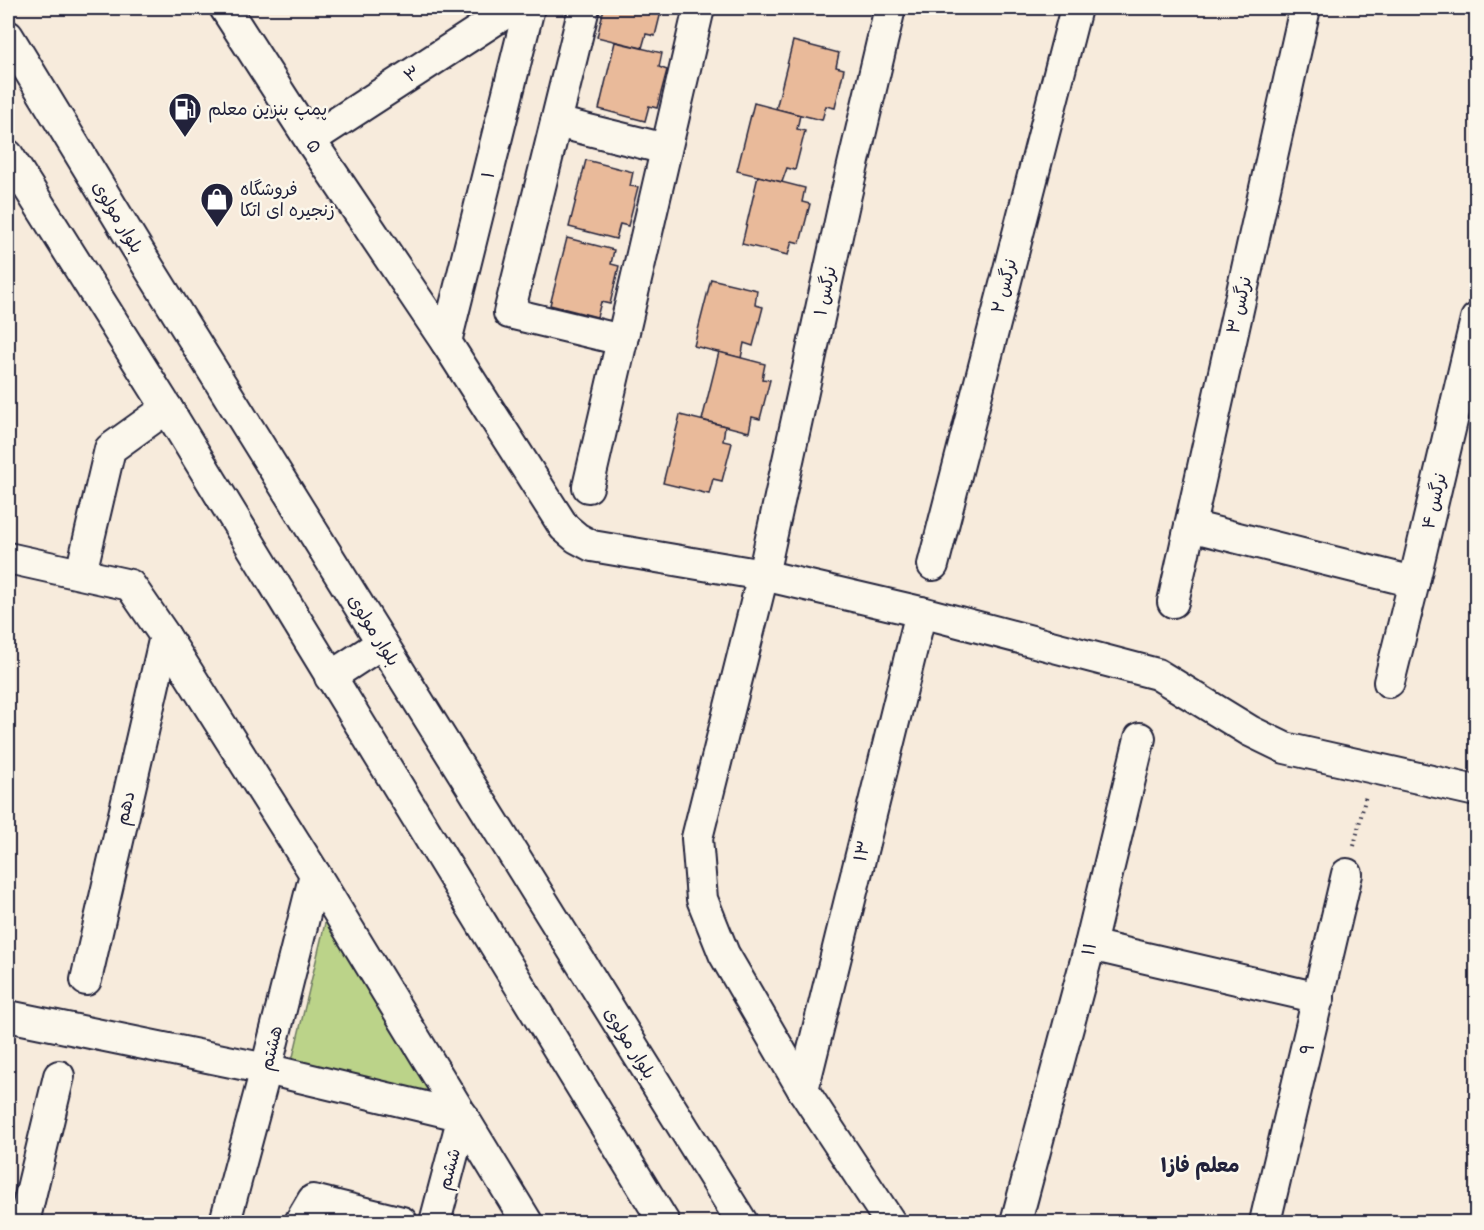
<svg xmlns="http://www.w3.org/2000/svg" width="1484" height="1230" font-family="Mynerve,'Playpen Sans Arabic',sans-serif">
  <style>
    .green { fill: #bbd389; stroke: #6e7a62; stroke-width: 1.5 }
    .building { fill: #e9ba9a; stroke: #22223b; stroke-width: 1.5 }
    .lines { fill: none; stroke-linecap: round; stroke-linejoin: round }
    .minor-casing { stroke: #22223b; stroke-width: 34 }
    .path { stroke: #22223b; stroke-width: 4; stroke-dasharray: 1.5 4.5; stroke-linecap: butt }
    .minor { stroke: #fbf7ec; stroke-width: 30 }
    .labels { text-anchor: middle; stroke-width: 5; stroke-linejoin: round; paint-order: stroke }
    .street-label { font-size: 18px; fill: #22223b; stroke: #fbf7ec }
    .poi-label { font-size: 18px; fill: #22223b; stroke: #fbf7ec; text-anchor: start }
    .neighbourhood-label { font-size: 20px; font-weight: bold; fill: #22223b; stroke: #fbf7ec }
  </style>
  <rect width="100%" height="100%" fill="#f7ebdc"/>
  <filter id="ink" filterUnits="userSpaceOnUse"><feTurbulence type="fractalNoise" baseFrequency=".0167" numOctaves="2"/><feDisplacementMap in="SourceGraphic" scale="12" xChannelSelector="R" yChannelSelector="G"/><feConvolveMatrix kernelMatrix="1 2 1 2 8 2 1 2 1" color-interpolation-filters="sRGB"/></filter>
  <g filter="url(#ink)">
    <!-- green -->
    <path class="green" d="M326,919L433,1096L292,1061Z"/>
    <!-- building -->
    <g class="building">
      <path d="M604,8H662L655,36L646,34L642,48L597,37Z"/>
      <path d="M793,41L839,53L836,67L844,69L835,108L826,106L822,120L776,109Z"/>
      <path d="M615,42L662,53L659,67L667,70L657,108L649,106L645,121L599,109Z"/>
      <path d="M754,103L800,115L797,129L805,131L795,170L787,168L782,182L737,171Z"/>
      <path d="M586,160L633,172L630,186L638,187L628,226L620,224L616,239L569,227Z"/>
      <path d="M758,176L805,188L802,202L810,204L800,243L792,241L788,255L742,244Z"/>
      <path d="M567,238L614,250L611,264L619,266L610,304L601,302L597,317L550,305Z"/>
      <path d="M711,279L757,290L755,305L763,307L753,346L744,343L741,358L694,346Z"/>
      <path d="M719,352L765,364L762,379L770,380L760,419L752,417L749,432L702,420Z"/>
      <path d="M680,415L725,426L723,441L732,443L722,481L713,479L709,494L663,483Z"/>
    </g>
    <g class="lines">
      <defs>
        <g id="minor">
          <path d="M225,8L310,140L446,342L564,527L577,538L592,546L763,575L921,612L1157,674L1250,731L1285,748L1476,791"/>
          <path d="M584,8L509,313L622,340"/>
          <path d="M8,36L149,268L742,1222"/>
          <path d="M556,122L666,149"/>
          <path d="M310,140L513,8"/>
          <path d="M8,155L167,408L664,1222"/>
          <path d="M446,342L529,8"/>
          <path d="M588,487L699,8"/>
          <path d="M1190,526L1414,582"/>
          <path d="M8,558L130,585L165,636L315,874L527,1222"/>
          <path d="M933,565L1076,8"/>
          <path d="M81,573L110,449L167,408"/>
          <path d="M1173,602L1305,8"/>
          <path d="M330,677L382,643"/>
          <path d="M1389,682L1414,582L1476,319"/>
          <path d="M1090,945L1319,998"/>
          <path d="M86,980L165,636"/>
          <path d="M8,1016L266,1069L463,1116L435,1222"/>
          <path d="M803,1090L921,612"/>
          <path d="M24,1222L59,1076"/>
          <path d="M225,1222L266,1069L315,874"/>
          <path d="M300,1222L313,1200L402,1222"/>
          <path d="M890,1222L803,1090L724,954L702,899L697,838L763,575L845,199L890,8"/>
          <path d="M1016,1222L1090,945L1140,738"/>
          <path d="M1265,1222L1347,874"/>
        </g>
      </defs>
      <!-- minor casing -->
      <use href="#minor" class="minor-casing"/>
      <!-- path -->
      <path class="path" d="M1354,846L1366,795"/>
      <!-- minor -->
      <use href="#minor" class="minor"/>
    </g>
  </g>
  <!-- icons -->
  <defs>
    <symbol id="fuel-pin" viewBox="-11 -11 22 30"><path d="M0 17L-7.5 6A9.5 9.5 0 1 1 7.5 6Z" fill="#22223b" stroke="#fbf7ec"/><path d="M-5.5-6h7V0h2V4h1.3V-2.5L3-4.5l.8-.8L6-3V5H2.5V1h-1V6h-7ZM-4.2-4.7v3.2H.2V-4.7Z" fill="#fff"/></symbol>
    <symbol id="shop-pin" viewBox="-11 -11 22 30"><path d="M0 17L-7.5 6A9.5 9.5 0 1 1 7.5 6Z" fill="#22223b" stroke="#fbf7ec"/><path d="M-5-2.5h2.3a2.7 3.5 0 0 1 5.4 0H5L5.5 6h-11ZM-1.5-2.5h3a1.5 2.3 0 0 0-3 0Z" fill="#fff"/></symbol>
  </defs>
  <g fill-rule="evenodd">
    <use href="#fuel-pin" x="166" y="90" width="38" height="52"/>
    <use href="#shop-pin" x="198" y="180" width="38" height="52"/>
  </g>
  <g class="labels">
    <!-- street labels -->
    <g class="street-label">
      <text transform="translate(412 74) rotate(-33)" y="6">۳</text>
      <text transform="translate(314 146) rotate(56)" y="6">۵</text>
      <text transform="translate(488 175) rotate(-76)" y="6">۱</text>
      <text transform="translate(118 217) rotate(59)" y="6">بلوار مولوی</text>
      <text transform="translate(1004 286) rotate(-76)" y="6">نرگس ۲</text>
      <text transform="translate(825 291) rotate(-78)" y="6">نرگس ۱</text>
      <text transform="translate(1239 305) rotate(-77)" y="6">نرگس ۳</text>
      <text transform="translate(1434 501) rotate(-77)" y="6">نرگس ۴</text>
      <text transform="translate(374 630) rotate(58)" y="6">بلوار مولوی</text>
      <text transform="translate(125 808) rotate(-77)" y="6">دهم</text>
      <text transform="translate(862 851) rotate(-76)" y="6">۱۳</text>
      <text transform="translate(1089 949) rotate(-76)" y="6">۱۱</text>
      <text transform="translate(630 1043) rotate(58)" y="6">بلوار مولوی</text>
      <text transform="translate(271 1048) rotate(-76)" y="6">هشتم</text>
      <text transform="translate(1307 1049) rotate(-76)" y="6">۹</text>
      <text transform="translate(449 1169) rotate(-75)" y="6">ششم</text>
    </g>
    <!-- poi labels -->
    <g class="poi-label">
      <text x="208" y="115">پمپ بنزین معلم</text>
      <text x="240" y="195">فروشگاه<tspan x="240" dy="21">زنجیره ای اتکا</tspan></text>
    </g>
    <!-- neighbourhood labels -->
    <g class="neighbourhood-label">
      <text x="1200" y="1172">معلم فاز۱</text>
    </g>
  </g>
  <!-- margin -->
  <rect width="1484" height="1230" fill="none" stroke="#fbf7ec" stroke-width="30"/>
  <rect x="15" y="15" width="1454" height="1200" fill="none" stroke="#22223b" stroke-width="2" filter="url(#ink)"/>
</svg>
